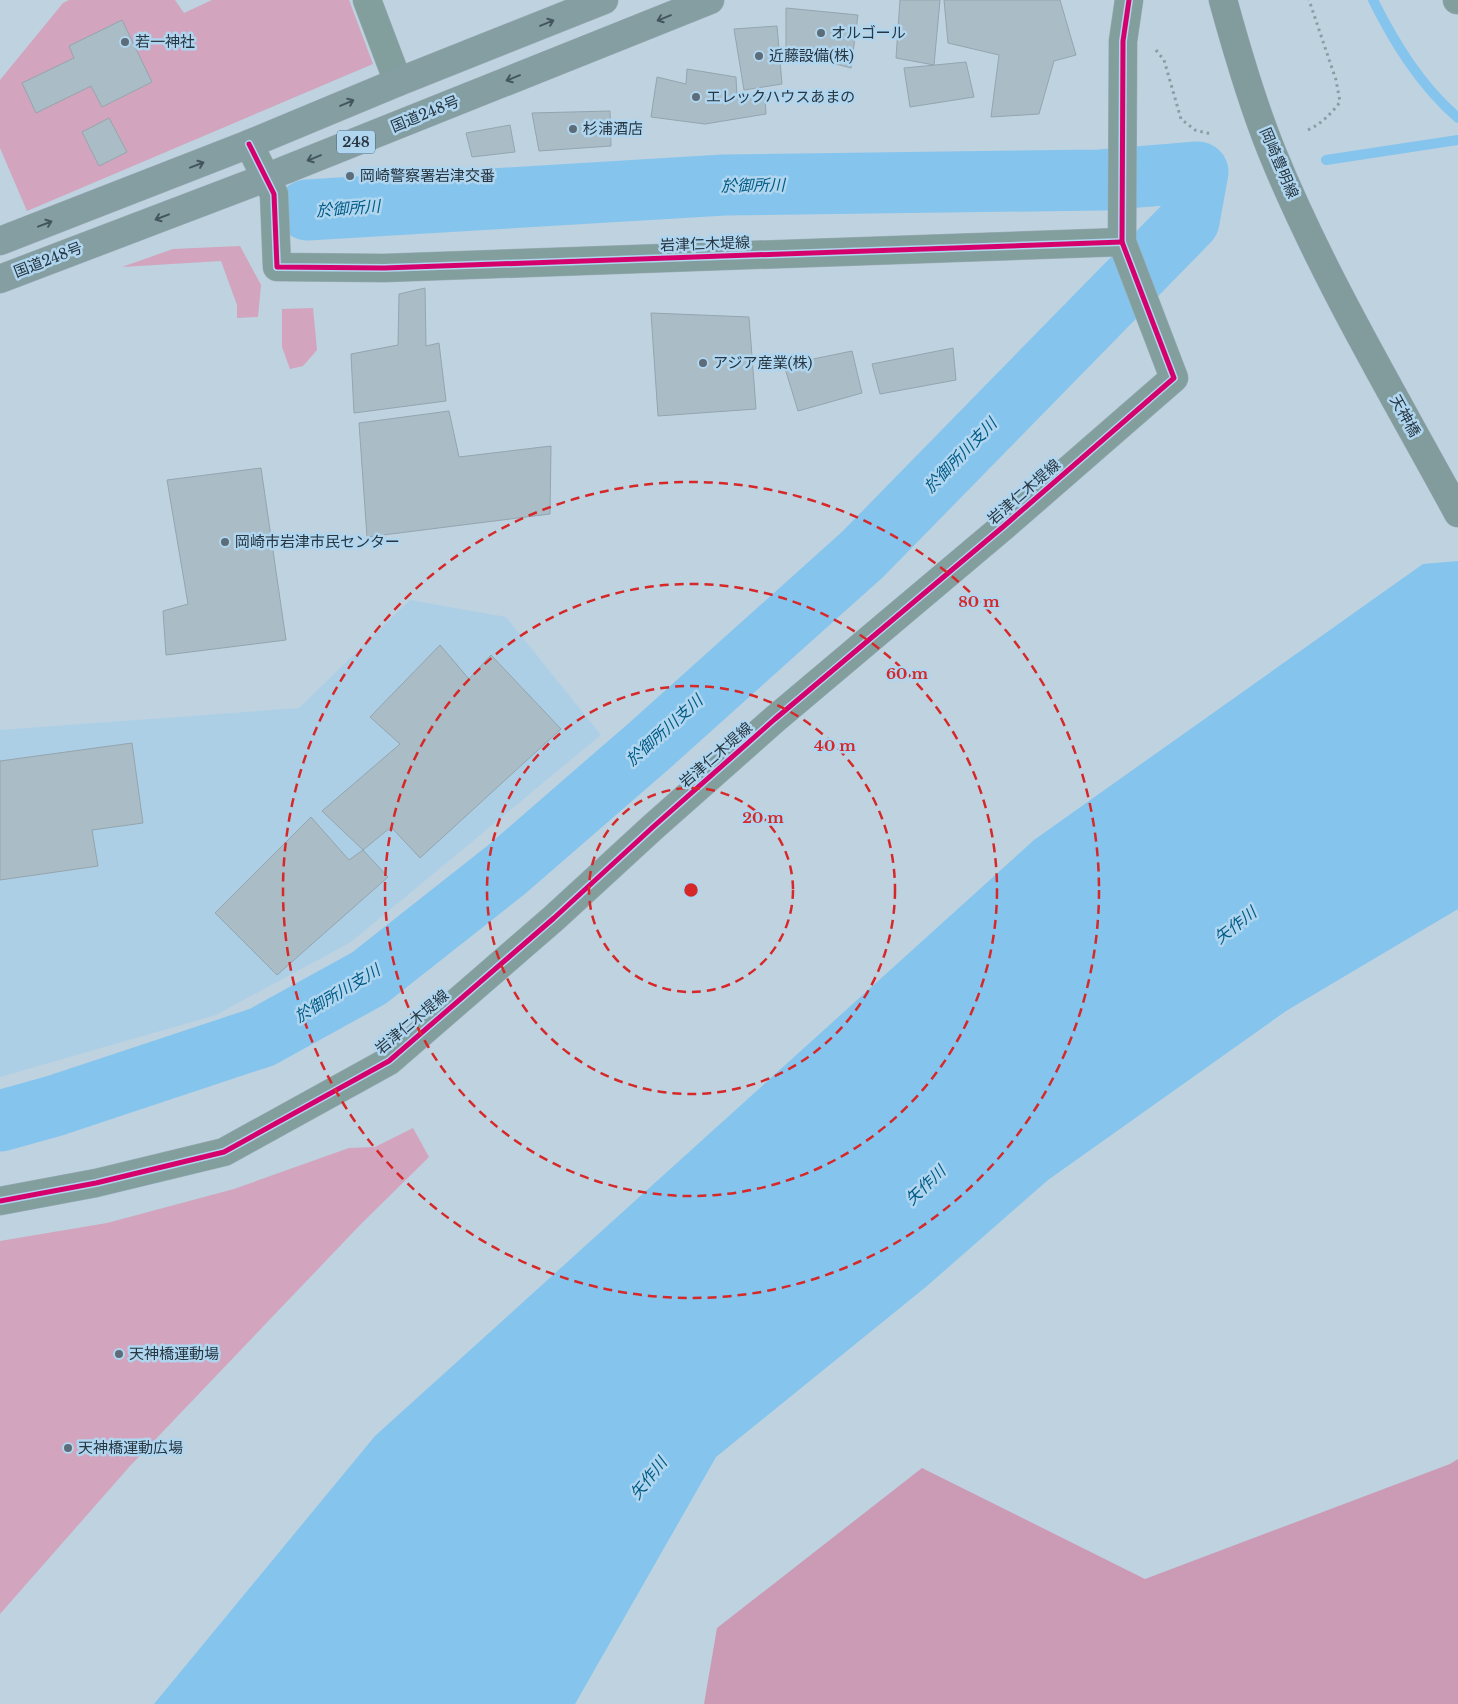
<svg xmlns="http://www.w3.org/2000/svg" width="1458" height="1704" font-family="'Libre Baskerville','Noto Sans JP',serif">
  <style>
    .built { fill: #adcfe6 }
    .green { fill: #d2a4bd }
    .forest { fill: #cb9bb6 }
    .water { fill: #85c4ed }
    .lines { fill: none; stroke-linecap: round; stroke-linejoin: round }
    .stream { stroke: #85c4ed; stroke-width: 10 }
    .river { stroke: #85c4ed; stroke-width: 61 }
    .building { fill: #aabcc5; stroke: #93a5ae }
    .minor-casing { stroke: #9fafbb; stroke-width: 29 }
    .major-casing { stroke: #9fafbb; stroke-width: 29 }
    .highway-casing { stroke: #9fafbb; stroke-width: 29 }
    .path { stroke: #889ea1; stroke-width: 3; stroke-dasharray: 2.5 4; stroke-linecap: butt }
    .minor { stroke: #829f9e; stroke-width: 28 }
    .major { stroke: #829b9d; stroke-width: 28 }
    .highway { stroke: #849ea2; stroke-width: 28 }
    .cycleway-casing { stroke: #afd5ef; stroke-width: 8 }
    .cycleway { stroke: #d6006c; stroke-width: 5 }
    .oneway { stroke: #43555e }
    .ring { fill: none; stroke: #d62828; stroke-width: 2.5; stroke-dasharray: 9 6 }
    .poi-dot { fill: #5c6d79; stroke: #afd5ef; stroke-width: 2 }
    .labels { text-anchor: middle; stroke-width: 5; stroke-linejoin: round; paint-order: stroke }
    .shield { fill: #afd5ef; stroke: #506675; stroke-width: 1 }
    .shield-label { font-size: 14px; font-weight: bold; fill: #273641 }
    .poi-label { font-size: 15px; fill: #273641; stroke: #afd5ef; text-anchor: start }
    .street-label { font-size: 15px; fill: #273641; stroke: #afd5ef }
    .water-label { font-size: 16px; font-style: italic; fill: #015b85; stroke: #afd5ef }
    .centre { fill: #d62828; stroke: #afd5ef; stroke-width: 2.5 }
    .ring-label { font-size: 15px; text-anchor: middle; font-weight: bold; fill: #d62828; stroke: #afd5ef; stroke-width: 5; stroke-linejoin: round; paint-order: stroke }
  </style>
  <rect width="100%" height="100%" fill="#bed2e0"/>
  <!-- built -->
  <path class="built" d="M410,600L506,617L601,735L351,942L216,1015L0,1077V730L299,708Z"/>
  <!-- green -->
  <g class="green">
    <path d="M69,0H175L184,13L212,0H349L373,64L27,211L0,148V80L63,3Z"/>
    <path d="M240,246L261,285L258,317L237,318V305L221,261L122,267L173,249Z"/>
    <path d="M313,308L317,350L303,366L290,369L282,347V309Z"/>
    <path d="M413,1128L429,1157L361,1224L130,1466L0,1614V1241L107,1223L234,1189L349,1148L375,1147Z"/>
  </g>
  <!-- forest -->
  <path class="forest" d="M1458,1459V1704H704L717,1628L922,1468L1145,1579L1450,1464Z"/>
  <!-- water -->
  <path class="water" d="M1458,561V909L1286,1011L1048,1180L927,1286L716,1457L575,1704H154L375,1436L1034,840L1423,564Z"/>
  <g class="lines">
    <!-- stream -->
    <g class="stream">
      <path d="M1373,0C1395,44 1421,86 1458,118"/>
      <path d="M1326,160L1458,140"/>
      <path d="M1198,172H1223"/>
    </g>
    <!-- river -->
    <path class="river" d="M0,1121L54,1106L262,1037L369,978L506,870L649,746L863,554L1189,221L1198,172L1101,180L724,185L307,210"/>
  </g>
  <!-- building -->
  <g class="building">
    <path d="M900,0H940L934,65L896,58Z"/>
    <path d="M944,0H1060L1076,55L1054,61L1039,114L991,117L999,55L948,43Z"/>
    <path d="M786,8L858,15L851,68L786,51Z"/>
    <path d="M122,20L152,82L102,107L91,86L36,113L22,83L74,58L69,46Z"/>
    <path d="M777,26L782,84L744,90L734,29Z"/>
    <path d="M966,62L974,97L910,107L904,68Z"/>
    <path d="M687,69L736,77L737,98L765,96L766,114L705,124L651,117L657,77L686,84Z"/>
    <path d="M610,111L611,146L539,151L532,113Z"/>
    <path d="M109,118L127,152L99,166L82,132Z"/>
    <path d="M510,125L515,152L472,157L466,133Z"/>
    <path d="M425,288L426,346L439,343L446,401L354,413L351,354L398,345L399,294Z"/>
    <path d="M651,313L749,317L756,409L658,416Z"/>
    <path d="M953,348L956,380L880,394L872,364Z"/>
    <path d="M852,351L862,393L798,411L784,365Z"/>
    <path d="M449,411L459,457L551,446L550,514L367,537L359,423Z"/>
    <path d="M261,468L286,640L166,655L163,611L188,604L167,480Z"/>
    <path d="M440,645L469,679L491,655L561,729L420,858L391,827L363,850L322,811L400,744L370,717Z"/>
    <path d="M132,743L143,823L92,830L98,866L0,880V761Z"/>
    <path d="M311,817L349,860L363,850L388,877L277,975L215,913Z"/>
  </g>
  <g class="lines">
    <defs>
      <g id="minor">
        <path d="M367,0L398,82"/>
        <path d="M1457,0H1458"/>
        <path d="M249,144L274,194L277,267L384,268L1122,242"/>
        <path d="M0,1201L96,1183L224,1152L389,1061L554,918L653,827L775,719L1004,526L1174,378L1122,242L1123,41L1129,0"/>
      </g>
      <path id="major" d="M1223,0C1237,51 1252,103 1272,152C1323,277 1394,395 1458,513"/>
      <g id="highway">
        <path d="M0,241L249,144L398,82L604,0"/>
        <path d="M0,279L265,178L710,0"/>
      </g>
    </defs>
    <!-- minor casing -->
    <use href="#minor" class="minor-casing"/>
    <!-- major casing -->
    <use href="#major" class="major-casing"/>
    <!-- highway casing -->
    <use href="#highway" class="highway-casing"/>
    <!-- path -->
    <g class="path">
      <path d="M1156,50L1164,60L1181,119L1195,130L1211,134"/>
      <path d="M1308,130C1322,123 1330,115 1340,102L1336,80L1309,0"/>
    </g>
    <!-- minor -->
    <use href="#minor" class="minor"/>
    <!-- major -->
    <use href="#major" class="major"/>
    <!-- highway -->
    <use href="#highway" class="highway"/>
    <defs>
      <g id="cycleway">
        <path d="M249,144L274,194L277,267L384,268L1122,242"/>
        <path d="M0,1201L96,1183L224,1152L389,1061L554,918L653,827L775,719L1004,526L1174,378L1122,242L1123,41L1129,0"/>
      </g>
    </defs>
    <!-- cycleway casing -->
    <use href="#cycleway" class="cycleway-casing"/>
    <!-- cycleway -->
    <use href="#cycleway" class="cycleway"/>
  </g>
  <!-- one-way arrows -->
  <defs><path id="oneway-shaft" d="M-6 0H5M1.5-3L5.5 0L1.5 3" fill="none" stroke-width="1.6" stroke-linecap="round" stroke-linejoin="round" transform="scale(1.25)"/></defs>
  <g class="oneway">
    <use href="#oneway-shaft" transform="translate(664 18) rotate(158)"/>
    <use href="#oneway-shaft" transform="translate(547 23) rotate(-22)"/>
    <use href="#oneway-shaft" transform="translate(513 78) rotate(158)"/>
    <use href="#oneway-shaft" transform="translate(347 103) rotate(-23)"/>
    <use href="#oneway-shaft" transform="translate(314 158) rotate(158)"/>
    <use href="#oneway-shaft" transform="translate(197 165) rotate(-21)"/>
    <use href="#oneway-shaft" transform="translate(162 217) rotate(159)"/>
    <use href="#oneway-shaft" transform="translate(45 224) rotate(-21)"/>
  </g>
  <!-- distance rings -->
  <g class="ring">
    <circle cx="691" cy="890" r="102"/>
    <circle cx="691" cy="890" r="204"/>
    <circle cx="691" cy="890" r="306"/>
    <circle cx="691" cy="890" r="408"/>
  </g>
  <!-- markers -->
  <g class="poi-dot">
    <circle cx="821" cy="33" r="5"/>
    <circle cx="125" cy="42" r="5"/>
    <circle cx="759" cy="56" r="5"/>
    <circle cx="696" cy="97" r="5"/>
    <circle cx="573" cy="129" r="5"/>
    <circle cx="350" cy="176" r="5"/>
    <circle cx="703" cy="363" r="5"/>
    <circle cx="225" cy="542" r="5"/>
    <circle cx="119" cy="1354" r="5"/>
    <circle cx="68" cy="1448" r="5"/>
  </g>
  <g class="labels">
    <!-- shield labels -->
    <rect class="shield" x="337" y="130.5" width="38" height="23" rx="4"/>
    <g class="shield-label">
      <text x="356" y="147">248</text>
    </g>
    <!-- poi labels -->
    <g class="poi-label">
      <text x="831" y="38">オルゴール</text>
      <text x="135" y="47">若一神社</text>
      <text x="769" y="61">近藤設備(株)</text>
      <text x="706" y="102">エレックハウスあまの</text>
      <text x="583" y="134">杉浦酒店</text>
      <text x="360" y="181">岡崎警察署岩津交番</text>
      <text x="713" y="368">アジア産業(株)</text>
      <text x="235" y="547">岡崎市岩津市民センター</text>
      <text x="129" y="1359">天神橋運動場</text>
      <text x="78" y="1453">天神橋運動広場</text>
    </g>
    <!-- street labels -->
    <g class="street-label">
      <text transform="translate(425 114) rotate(-22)" y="5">国道248号</text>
      <text transform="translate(1279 163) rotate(67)" y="5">岡崎豊明線</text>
      <text transform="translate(705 244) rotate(-2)" y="5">岩津仁木堤線</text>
      <text transform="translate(48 260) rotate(-21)" y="5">国道248号</text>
      <text transform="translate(1405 416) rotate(61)" y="5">天神橋</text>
      <text transform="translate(1024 492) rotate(-41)" y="5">岩津仁木堤線</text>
      <text transform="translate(716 755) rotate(-41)" y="5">岩津仁木堤線</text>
      <text transform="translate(412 1022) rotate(-40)" y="5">岩津仁木堤線</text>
    </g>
    <!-- water labels -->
    <g class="water-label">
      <text transform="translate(753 185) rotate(-1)" y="6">於御所川</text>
      <text transform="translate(348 208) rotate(-4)" y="6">於御所川</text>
      <text transform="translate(960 455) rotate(-46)" y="6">於御所川支川</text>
      <text transform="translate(664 730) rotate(-42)" y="6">於御所川支川</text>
      <text transform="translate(1235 925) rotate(-38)" y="6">矢作川</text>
      <text transform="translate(337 993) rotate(-31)" y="6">於御所川支川</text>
      <text transform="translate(925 1185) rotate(-44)" y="6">矢作川</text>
      <text transform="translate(648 1478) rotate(-52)" y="6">矢作川</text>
    </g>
  </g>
  <circle cx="691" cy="890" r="8" class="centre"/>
  <g class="ring-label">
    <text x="979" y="607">80 m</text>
    <text x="907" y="679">60 m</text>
    <text x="835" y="751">40 m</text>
    <text x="763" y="823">20 m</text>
  </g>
</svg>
